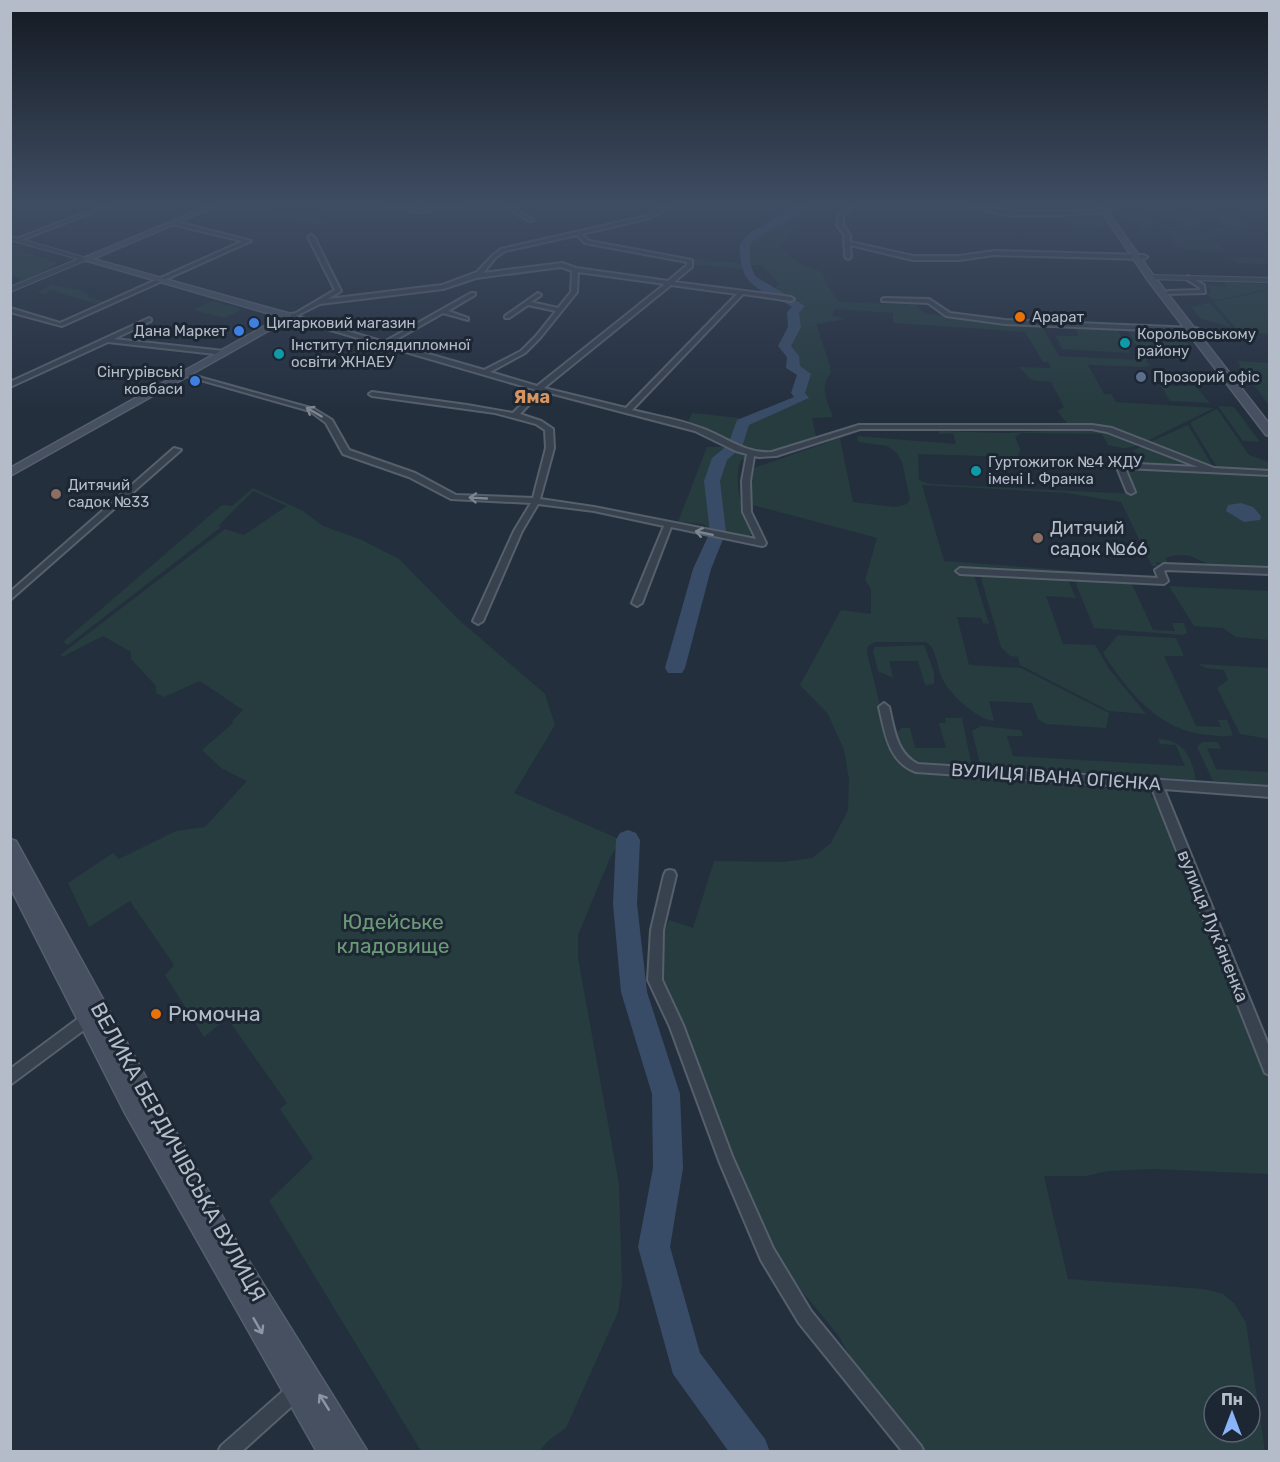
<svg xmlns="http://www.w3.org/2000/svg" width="1280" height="1462" font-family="Rubik,sans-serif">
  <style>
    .green { fill: #263c3f; fill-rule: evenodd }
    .water { fill: #394c67 }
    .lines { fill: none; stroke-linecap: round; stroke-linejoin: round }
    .river { fill: #394c67; fill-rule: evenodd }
    .minor-casing { stroke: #565f6c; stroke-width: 4 }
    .tertiary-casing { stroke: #565f6c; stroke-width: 2 }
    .secondary-casing { stroke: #565f6c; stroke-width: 3 }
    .minor { fill: #38414e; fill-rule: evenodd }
    .tertiary { fill: #38414e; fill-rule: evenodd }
    .secondary { fill: #465061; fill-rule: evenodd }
    .oneway { stroke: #7c8592 }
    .oneway2 { stroke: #8e96a5 }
    .food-dot { fill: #e8710a; stroke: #1d2633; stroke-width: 2 }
    .shop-dot { fill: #3f7fe0; stroke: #1d2633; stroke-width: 2 }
    .culture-dot { fill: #0f9aa8; stroke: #1d2633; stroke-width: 2 }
    .service-dot { fill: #5c6f8a; stroke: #1d2633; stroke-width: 2 }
    .education-dot { fill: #8d6e63; stroke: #1d2633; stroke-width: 2 }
    .labels { text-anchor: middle; stroke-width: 6; stroke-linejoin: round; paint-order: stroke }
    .far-poi-label { font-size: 15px; fill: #b4bcc9; stroke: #1d2633; text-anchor: start }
    .far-quarter-label { font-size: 18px; font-weight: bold; fill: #d59563; stroke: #1d2633 }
    .poi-label { font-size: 18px; fill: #b4bcc9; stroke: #1d2633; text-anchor: start }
    .street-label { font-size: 18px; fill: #b4bcc9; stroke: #1d2633 }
    .near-park-label { font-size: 21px; fill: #6b9a76; stroke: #1d2633 }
    .near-poi-label { font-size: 21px; fill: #b4bcc9; stroke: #1d2633; text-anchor: start }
    .near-street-label { font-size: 21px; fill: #b4bcc9; stroke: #1d2633 }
  </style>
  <rect width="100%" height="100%" fill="#242f3e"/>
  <!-- green -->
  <g class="green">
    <path d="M283,205H299L320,210L317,219L327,221L317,226L265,214Z"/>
    <path d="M1130,205H1182L1203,226H1197L1198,230L1166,229L1163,226L1183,228L1167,210H1155L1160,216L1148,213L1159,225H1152V229H1143L1137,222L1130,221L1122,213H1136Z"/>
    <path d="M1202,205H1225L1248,226H1241L1243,231L1211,230L1207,227L1227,229Z"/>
    <path d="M1100,212L1112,229L1064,225L1065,214Z"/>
    <path d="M777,223L792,224L795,228L781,247L798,263L823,273L826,284L839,302L917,305L921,311L928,314L1042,327L1059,356L1141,360V354L1127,329L1178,331L1191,348L1183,360L1156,358L1145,360L1150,365L1146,367L1088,365L1104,394H1111L1116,402L1214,408L1145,442L1087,426L1067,423L1057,411L1064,407L1051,382L1031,380L1019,367L1051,368L1048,362H1043L1025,332L895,323L893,322V313L835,309L832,316L845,319L816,324L830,366L831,373C819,387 827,400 833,417L812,418L817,440L768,454L747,449L688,422L692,413L740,418L736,422L742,426L758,417L806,400L808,397L803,390L808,375L797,368V353L787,346C796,335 804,328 797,313L803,306L778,290L775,286L779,284L762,265H751V267L744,269L696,265L682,258L748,264L747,245L753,236Z"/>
    <path d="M1164,231L1213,232L1219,237L1208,238L1217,242L1230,257L1269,258L1266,260L1269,264L1237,263L1222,251L1180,250Z"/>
    <path d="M11,244L19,246L17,249L57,263L48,270L11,285L21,279L11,275Z"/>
    <path d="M1223,282L1269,284V289L1213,301L1208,295L1211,291L1208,285L1226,287Z"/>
    <path d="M52,285L86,291L84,293L90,295L88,297L104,302L96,304L54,291L56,289L44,294L37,292Z"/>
    <path d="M1269,290V335L1236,328L1213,302Z"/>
    <path d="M212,301L242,309L225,318L194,310Z"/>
    <path d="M1210,303L1231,327L1201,319L1191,307Z"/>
    <path d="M1079,328L1118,330L1130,353L1062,349L1056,336H1078L1076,329Z"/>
    <path d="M1237,361L1269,363V405L1239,366H1241Z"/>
    <path d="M1161,386H1195L1210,403L1170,401Z"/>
    <path d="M1218,406L1234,407L1260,442L1243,441Z"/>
    <path d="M1217,409L1249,455L1269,462V470L1217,467L1191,425V422Z"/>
    <path d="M1188,425L1213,467L1148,443Z"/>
    <path d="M1080,429L1101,431L1139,444C1128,450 1120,448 1108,445L1102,434L1021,433L1015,437L1020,449L1019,455L1014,457L918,454L919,480L930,484L1137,494L1125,472L1130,468L1269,475V569C1252,568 1233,569 1216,566C1196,562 1192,549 1165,558L1169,564L1156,562L1158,566H1152L1121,502L1067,493L922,485L944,561L1158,577L955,568L974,575L989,624L983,623L981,618L957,617L969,665L1021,668L1109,713L1106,728L1046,724L1038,719L1032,703L989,701L994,721C978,720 950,695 943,680C937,669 937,648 926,642H875L868,646L867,653L892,753L908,770L1143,787L1148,788L1152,798L1158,797L1269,1078V1174L1153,1169L1107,1171L1086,1176H1044L1068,1279L1204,1289L1223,1294L1234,1303L1246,1323L1265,1451H916L883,1415L838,1335L772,1255L652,959L669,920L693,928L714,861L784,862L812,858L831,843L848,810L849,779L844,750L828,714L800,685L841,610L871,614V589L865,580L877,538L753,505L747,498L748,470L840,438L853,502L895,507L907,504L910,499L902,462L897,453L887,446L858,442L857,436L956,444L953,433L939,434V431L1005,433ZM1214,1396H1250V1432H1214Z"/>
    <path d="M1142,446L1196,466L1197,467L1133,463L1142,460L1137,453L1132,451Z"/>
    <path d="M707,447H727L746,456L745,460H741C732,482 743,512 751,534L748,538L716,532L703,524L678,522Z"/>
    <path d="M253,488L303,511L323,526L362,540L399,559L458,619L545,694L555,725L514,793L621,840L610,858L578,935V958L619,1184L622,1283L618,1312L566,1428L549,1440L539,1451H421L269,1201L313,1158L280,1109L287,1103L227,1018L204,1037L165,975L174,965L130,901L89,927L68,883L113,853L119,859L176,831L205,827L247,781L221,768L202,750L233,723L232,721L243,710L200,681L164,697L156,693V686L131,659V652L103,636L64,656L60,655L225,529L244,535L287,506L253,491L218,526L221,527L68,645L63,642L222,505L232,506Z"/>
    <path d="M986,574L1068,580L1076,598L1046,596L1063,644L1095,645L1110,670L1146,714L1109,711L1020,665L1018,657L1010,656L1001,647L981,578Z"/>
    <path d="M1078,579L1131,582L1153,630L1175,631L1172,623H1184L1187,633L1183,635L1094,628L1076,584Z"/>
    <path d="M1169,586L1269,591V640L1236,637L1223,628L1194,626Z"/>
    <path d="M1118,635L1176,638L1184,656H1164L1196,726L1221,727L1218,720H1227L1233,735C1225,737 1217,736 1209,735C1160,732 1128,692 1103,653Z"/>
    <path d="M924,645L934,672V684L925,685L918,661H889L893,678L878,671L873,651L875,647Z"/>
    <path d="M1198,664L1269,668V739L1240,734L1217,688L1228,680L1224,670L1206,668Z"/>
    <path d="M945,718H962L972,767L916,765C904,759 899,744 897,732L902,728H910L915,748H946L939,723H946Z"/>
    <path d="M981,726L1021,730L1023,736H1007L1013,756L1185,766L1176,745L1160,744L1158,739C1183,740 1191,755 1196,780L981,767L972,731Z"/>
    <path d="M1202,742H1218L1221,749L1207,748L1216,769L1269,772V785L1213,781L1197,747Z"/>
  </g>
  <!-- water -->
  <path class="water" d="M1241,503L1253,507L1261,516L1260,520L1244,522L1226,511L1228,505Z"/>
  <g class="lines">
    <!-- river -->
    <g class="river">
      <path d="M798,205H808C794,224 766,227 750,244V263L755,276L805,306L799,313L801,327L791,346L799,356L800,366L811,374L805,393L809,398L749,425L742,447L727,460L720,481L726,532L711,569L685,668L682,673H668L665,668L693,569L710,532L704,481L712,458L728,445L737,420L794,397L791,393L797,375L786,368L787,357L778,346L788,327L787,312L792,307C758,287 739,288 740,244L749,233Z"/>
      <path d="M628,830L636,833L640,840L637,904L647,992L680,1094L683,1168L670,1247L700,1353L765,1439L770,1452H729L673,1374L638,1247L653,1168L652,1094L621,992L613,904L616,840L620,833Z"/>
    </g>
    <defs>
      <g id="minor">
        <path d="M105,205H111L19,241L14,240Z"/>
        <path d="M383,205L421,210L451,205H460L421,212Z"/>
        <path d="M503,205H508L534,220L529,221Z"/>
        <path d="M668,205H673L650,218L582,234L589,241L692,260V267L674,282L791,297L794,299L791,301L743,294L632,410C655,416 679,419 701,428C726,437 745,454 772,452L859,425H1092L1112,428L1214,468L1270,471V475L1125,468L1135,492L1131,494L1127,492L1116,465L1117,463L1198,467L1107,432L1092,429H860L776,456L759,457L754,456L750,481L751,512L766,543L765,545L762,546L671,527L642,603L637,606L632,603L664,526L594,511L538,504L522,531L483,621L478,624L473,621L514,531L531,503L451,499L409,477L343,454L326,423L310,411L183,375L188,374L314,409L332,420L349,450L415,473L456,495L533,498L546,448L545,430L536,424L495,413L372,396L369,394L372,392L467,405L513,413L536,390L286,317V315L296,313L335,290L308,237L311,235L314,237L341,291L328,299L442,285L477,272L493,255L501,249L646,216ZM577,235L585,243L687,262V265L668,281L576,268L562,263L483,273L496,257L505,251ZM561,267L572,271L571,292L558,308L531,302L540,296L541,295L538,293L505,316V318H509L528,305L556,311L536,336L521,351L484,370L390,343L443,313L468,320V318L448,311L475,295V293H471L384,342L296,316L320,304L443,289L476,278ZM578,272L665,284L537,386L490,372L525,353L540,338L577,292ZM671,285L737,294L626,408L544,388ZM542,391L695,431L736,451L747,454L742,481L743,512L756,539L594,507L540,499L554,448L553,429L541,421L520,414Z"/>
        <path d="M850,205H854L843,217V225L850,235V242L913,256H959L994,251L1144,255L1147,257L1144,259L994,255L959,260H913L850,245L851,257L848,259L845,257L844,235L837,225L838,217Z"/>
        <path d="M973,205L1024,212L1110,210L1112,211L1110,212C1075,213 1001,223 973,205Z"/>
        <path d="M173,221L251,241L62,326L10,312V308L60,323L243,241L171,224Z"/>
        <path d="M1188,276L1204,285L1205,293L1166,294L1165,293L1168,291L1200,290L1199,287L1186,279L1185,278Z"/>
        <path d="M884,298L929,299L950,313L1005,320L1196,328L1199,330L1196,332L1005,324L946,316L928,303L882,301V299Z"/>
        <path d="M149,318L151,319V321L114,339L224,351L227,353L224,355L108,342L10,387V382Z"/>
        <path d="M174,448L181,450L10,600V592Z"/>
        <path d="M1164,564L1270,568V574L1166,570L1164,571L1168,581L1164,584L960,574L956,571L960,568L1158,578L1155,570Z"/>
        <path d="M884,703L889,707C894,728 896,753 918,764L1270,787V797L1164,789L1270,1049V1075L1265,1073L1263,1068L1152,788L916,772C888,762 885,732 879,707Z"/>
        <path d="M670,870L674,871L676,875L663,930L662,980L683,1025L732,1156L773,1248L811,1311L921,1446L924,1452H903L799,1323L761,1260L720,1163L670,1027L648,980L651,930L664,875L666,871Z"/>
        <path d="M91,1009L96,1011L98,1016L96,1021L10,1085V1069Z"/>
        <path d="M296,1382L302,1385L305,1391L302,1397L241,1452H218L221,1446L290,1385Z"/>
      </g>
      <g id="tertiary">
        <path d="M10,236L87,258L89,259L10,292V287L78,259L10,240Z"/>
        <path d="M1150,275L1270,278V282L1147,279L1146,277Z"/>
      </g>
      <g id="secondary">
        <path d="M211,205H219L93,259L291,314V318L10,476V468L281,317L81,259Z"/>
        <path d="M1097,205H1103L1153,275L1270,425V436L1266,435L1147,279Z"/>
        <path d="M10,839L16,841L232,1234L368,1452H317L125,1113L10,887Z"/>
      </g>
    </defs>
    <!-- minor casing -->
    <use href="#minor" class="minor-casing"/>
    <!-- tertiary casing -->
    <use href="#tertiary" class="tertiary-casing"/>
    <!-- secondary casing -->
    <use href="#secondary" class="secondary-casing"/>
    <!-- minor -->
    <use href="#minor" class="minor"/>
    <!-- tertiary -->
    <use href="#tertiary" class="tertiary"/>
    <!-- secondary -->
    <use href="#secondary" class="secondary"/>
  </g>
  <!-- one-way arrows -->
  <defs><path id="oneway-shaft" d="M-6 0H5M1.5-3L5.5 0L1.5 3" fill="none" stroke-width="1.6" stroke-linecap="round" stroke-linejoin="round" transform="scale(1.5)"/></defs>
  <g class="oneway">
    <use href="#oneway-shaft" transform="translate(314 412) rotate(-150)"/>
    <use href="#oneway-shaft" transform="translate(478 498) rotate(-177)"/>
    <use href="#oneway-shaft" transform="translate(704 533) rotate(-168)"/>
  </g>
  <g class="oneway2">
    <use href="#oneway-shaft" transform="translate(258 1326) rotate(60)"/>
    <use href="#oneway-shaft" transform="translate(324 1402) rotate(-122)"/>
  </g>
  <!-- sky -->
  <linearGradient id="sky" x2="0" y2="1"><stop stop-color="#141a22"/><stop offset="0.5" stop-color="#3f4d63"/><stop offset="1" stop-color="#3f4d63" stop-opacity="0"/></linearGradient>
  <rect width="1280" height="409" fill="url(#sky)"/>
  <!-- markers -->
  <g class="food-dot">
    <circle cx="1020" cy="317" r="6"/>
    <circle cx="156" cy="1014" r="6"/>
  </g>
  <g class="shop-dot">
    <circle cx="254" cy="323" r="6"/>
    <circle cx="239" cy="331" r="6"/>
    <circle cx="195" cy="381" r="6"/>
  </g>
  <g class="culture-dot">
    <circle cx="1125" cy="343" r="6"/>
    <circle cx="279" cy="354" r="6"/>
    <circle cx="976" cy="471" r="6"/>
  </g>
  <circle class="service-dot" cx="1141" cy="377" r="6"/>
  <g class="education-dot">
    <circle cx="56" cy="494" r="6"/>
    <circle cx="1038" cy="538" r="6"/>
  </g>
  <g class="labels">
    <!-- far-poi labels -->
    <g class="far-poi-label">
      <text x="1032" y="322">Арарат</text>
      <text x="266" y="328">Цигарковий магазин</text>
      <text x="227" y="336" text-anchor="end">Дана Маркет</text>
      <text x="1137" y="339">Корольовському<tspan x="1137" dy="17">району</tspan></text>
      <text x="291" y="350">Інститут післядипломної<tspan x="291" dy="17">освіти ЖНАЕУ</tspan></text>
      <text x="183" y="377" text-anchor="end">Сінгурівські<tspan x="183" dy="17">ковбаси</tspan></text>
      <text x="1153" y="382">Прозорий офіс</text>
      <text x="988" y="467">Гуртожиток №4 ЖДУ<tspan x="988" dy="17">імені І. Франка</tspan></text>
      <text x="68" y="490">Дитячий<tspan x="68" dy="17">садок №33</tspan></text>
    </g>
    <!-- far-quarter labels -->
    <g class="far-quarter-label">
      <text x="532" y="403">Яма</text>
    </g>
    <!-- poi labels -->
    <g class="poi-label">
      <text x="1050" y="534">Дитячий<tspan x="1050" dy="21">садок №66</tspan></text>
    </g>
    <!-- street labels -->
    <g class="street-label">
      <text transform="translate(1056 777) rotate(4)" y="6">ВУЛИЦЯ ІВАНА ОГІЄНКА</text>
      <text transform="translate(1213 926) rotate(68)" y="6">вулиця Лукʼяненка</text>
    </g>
    <!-- near-park labels -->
    <g class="near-park-label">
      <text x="393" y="929">Юдейське<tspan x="393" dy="24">кладовище</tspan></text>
    </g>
    <!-- near-poi labels -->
    <g class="near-poi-label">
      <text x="168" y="1021">Рюмочна</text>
    </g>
    <!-- near-street labels -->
    <g class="near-street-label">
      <text transform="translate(178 1152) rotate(61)" y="7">ВЕЛИКА БЕРДИЧІВСЬКА ВУЛИЦЯ</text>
    </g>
  </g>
  <!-- border -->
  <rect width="1280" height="1462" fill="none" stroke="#b4bcc9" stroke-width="24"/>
  <!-- north arrow -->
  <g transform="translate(1232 1414)"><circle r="28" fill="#1d2633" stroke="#59626f" stroke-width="1.5"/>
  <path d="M0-4.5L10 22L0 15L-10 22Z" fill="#8ab4f8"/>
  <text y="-9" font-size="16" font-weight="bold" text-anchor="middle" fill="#b4bcc9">Пн</text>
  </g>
</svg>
